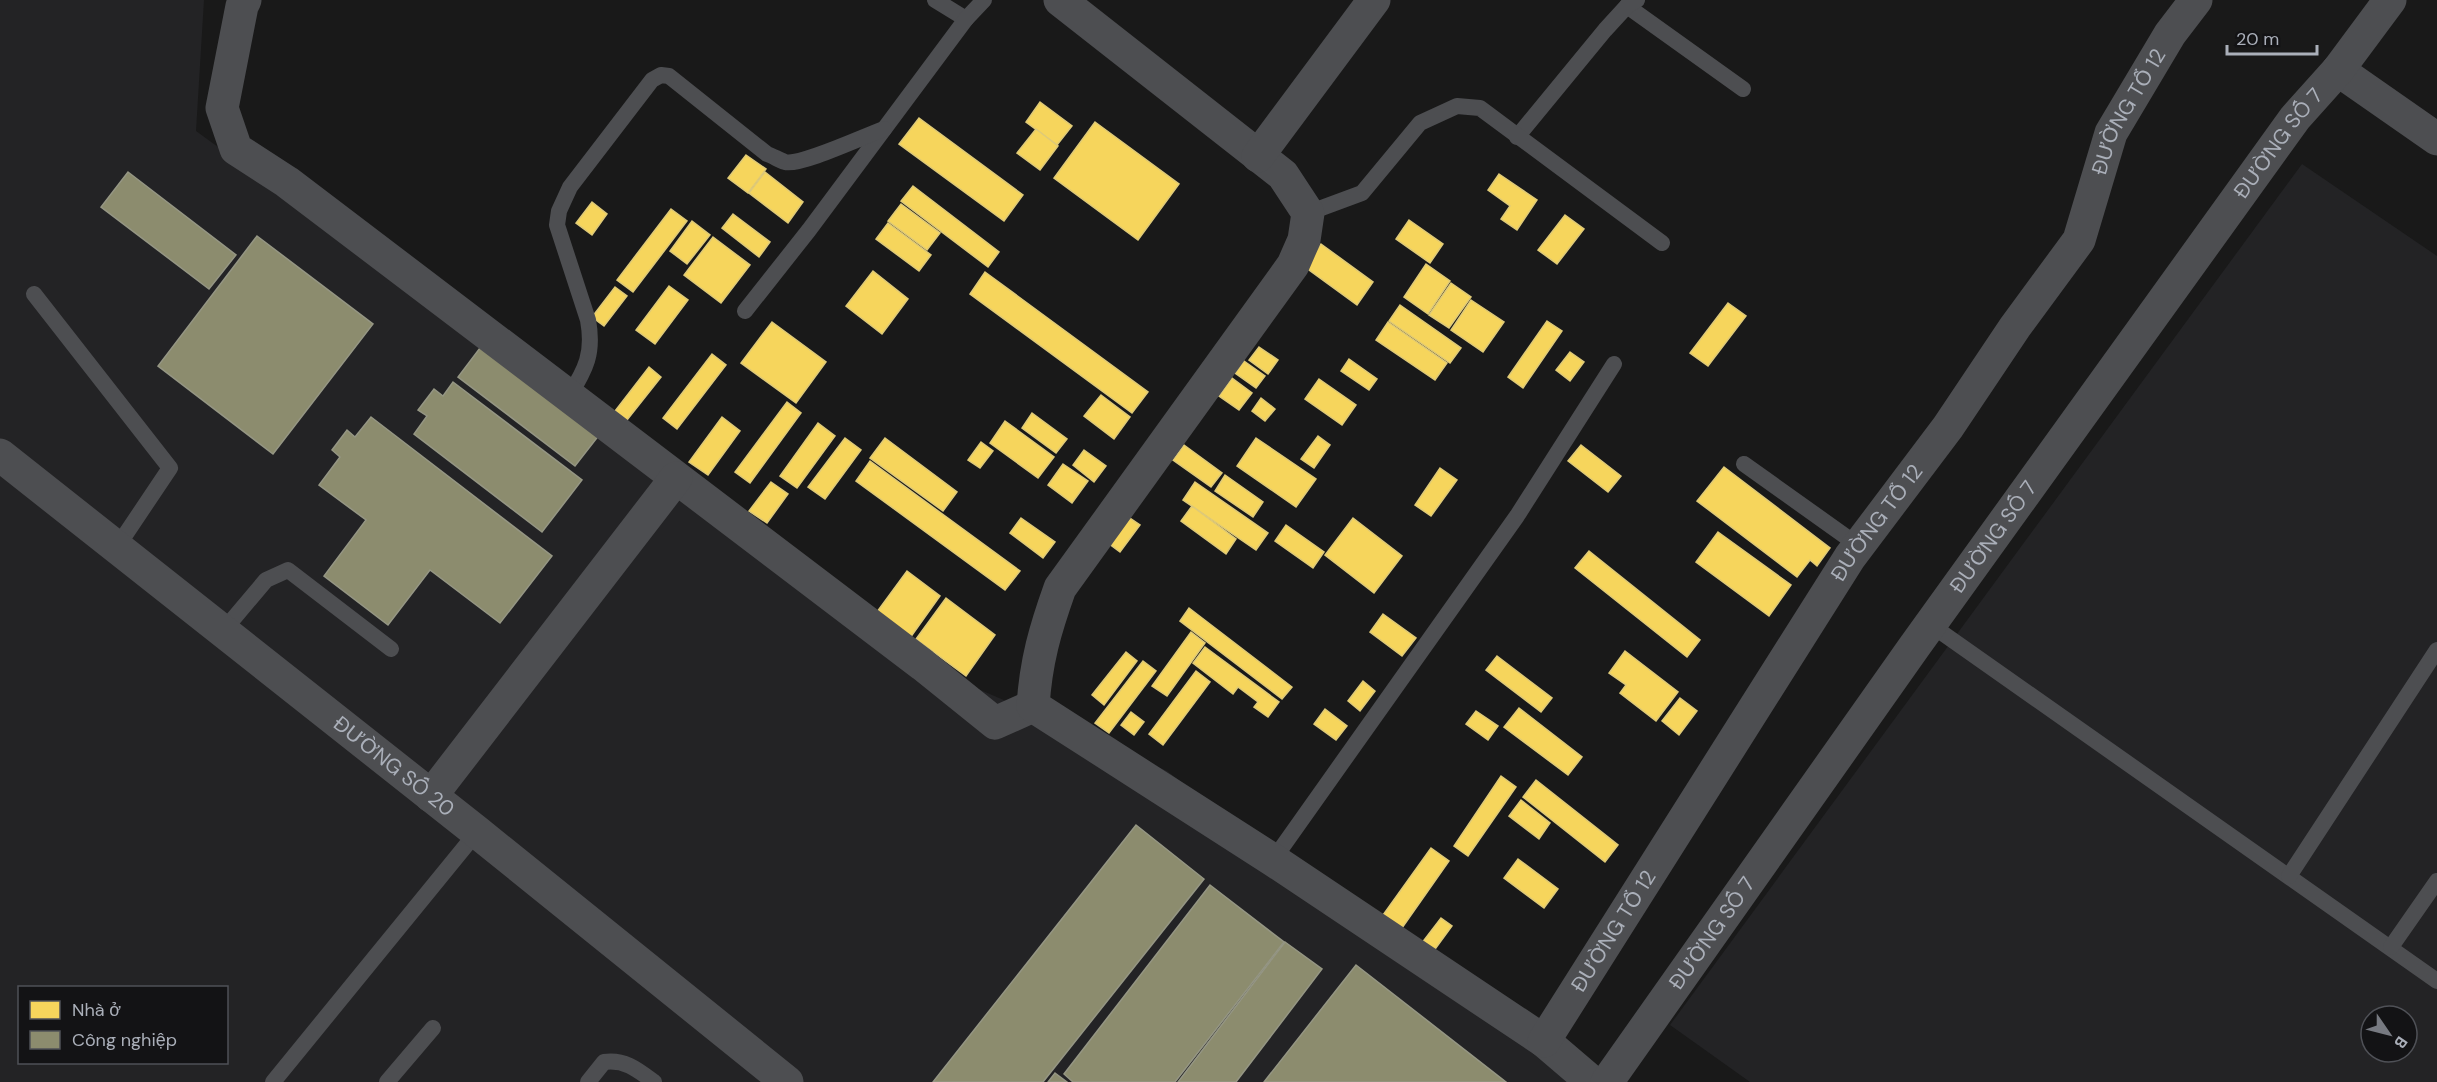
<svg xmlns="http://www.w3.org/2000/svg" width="2437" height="1082" font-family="'DM Sans',sans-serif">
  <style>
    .built { fill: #232325; fill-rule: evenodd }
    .homes { fill: #f6d55c; stroke: #dfca78; stroke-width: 1.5 }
    .industry { fill: #8c8c6e; stroke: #959684; stroke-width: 1.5 }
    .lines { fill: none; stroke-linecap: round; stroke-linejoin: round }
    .service { stroke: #4d4e51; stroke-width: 16 }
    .minor { stroke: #4d4e51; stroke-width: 33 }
    .labels { text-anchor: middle; stroke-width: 6; stroke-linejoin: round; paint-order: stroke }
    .street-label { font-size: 21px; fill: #aaafb9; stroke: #131315 }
  </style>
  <rect width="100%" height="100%" fill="#191919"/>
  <!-- built -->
  <g class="built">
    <path d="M0,0H204L196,131L946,675L1167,771L1571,1082H0ZM20,988H226V1062H20Z"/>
    <path d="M2302,164L2437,256V1082H1750L1670,1025ZM2371,1016H2407V1052H2371Z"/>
  </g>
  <!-- homes -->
  <g class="homes">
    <path d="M1040,102L1072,126L1057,145L1026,122Z"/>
    <path d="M919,118L1023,195L1004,221L899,144Z"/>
    <path d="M1095,122L1179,184L1138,240L1054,178Z"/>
    <path d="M1036,129L1058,146L1040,170L1017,153Z"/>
    <path d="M746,155L766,169L748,193L728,178Z"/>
    <path d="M765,172L803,202L788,223L749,193Z"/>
    <path d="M1499,174L1537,200L1517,230L1501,219L1510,206L1488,190Z"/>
    <path d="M913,186L999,252L988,267L901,201Z"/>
    <path d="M592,202L607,214L592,235L576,223Z"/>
    <path d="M901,204L940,233L927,250L888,221Z"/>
    <path d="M671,209L687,221L633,292L617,280Z"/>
    <path d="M733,214L770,242L759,257L722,228Z"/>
    <path d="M1565,215L1584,229L1557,264L1538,250Z"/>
    <path d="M1409,220L1443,244L1430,263L1396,239Z"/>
    <path d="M692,221L710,235L687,264L670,251Z"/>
    <path d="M888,223L931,255L919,271L876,239Z"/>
    <path d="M713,237L750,265L721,303L684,275Z"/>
    <path d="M1321,244L1373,282L1357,305L1305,267Z"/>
    <path d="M1426,264L1450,281L1428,314L1404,297Z"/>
    <path d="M873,271L908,299L882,334L846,306Z"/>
    <path d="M985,272L1148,392L1132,413L970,294Z"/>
    <path d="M1451,283L1471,297L1449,328L1429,315Z"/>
    <path d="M669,286L688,300L655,344L636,330Z"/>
    <path d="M615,287L627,296L604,326L592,317Z"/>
    <path d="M1471,300L1504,322L1483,352L1451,330Z"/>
    <path d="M1728,303L1746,316L1708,366L1690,353Z"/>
    <path d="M1400,305L1461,348L1450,363L1389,321Z"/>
    <path d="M1547,321L1562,331L1523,388L1508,377Z"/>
    <path d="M772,322L826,362L796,403L741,363Z"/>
    <path d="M1388,322L1447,363L1435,380L1376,340Z"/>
    <path d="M1259,347L1278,360L1268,374L1249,360Z"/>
    <path d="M1570,352L1584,362L1570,381L1556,370Z"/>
    <path d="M712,354L726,365L677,429L663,418Z"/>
    <path d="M1349,359L1377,379L1369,390L1341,371Z"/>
    <path d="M1244,361L1265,376L1256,388L1235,373Z"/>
    <path d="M649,367L661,377L627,420L615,411Z"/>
    <path d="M1232,378L1252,393L1239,410L1219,396Z"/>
    <path d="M1319,379L1356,405L1342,425L1305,399Z"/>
    <path d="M1101,395L1130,417L1114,439L1084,416Z"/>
    <path d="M1261,398L1275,409L1265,421L1252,411Z"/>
    <path d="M787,402L801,413L750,483L735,472Z"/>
    <path d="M1032,413L1067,439L1056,453L1022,428Z"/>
    <path d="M722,417L740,431L708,475L689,462Z"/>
    <path d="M1005,421L1054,457L1038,478L990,443Z"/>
    <path d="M818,423L835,436L797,488L780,476Z"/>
    <path d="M1318,436L1330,445L1314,468L1301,459Z"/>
    <path d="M845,438L861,450L825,499L808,487Z"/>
    <path d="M885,438L957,492L943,511L870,458Z"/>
    <path d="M1256,438L1316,479L1296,507L1237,466Z"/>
    <path d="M981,442L993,451L980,468L968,460Z"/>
    <path d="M1184,445L1222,473L1211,487L1173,460Z"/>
    <path d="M1581,445L1621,476L1608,492L1568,461Z"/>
    <path d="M1084,450L1106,466L1094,482L1073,465Z"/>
    <path d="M870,461L1020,571L1005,590L856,481Z"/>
    <path d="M1063,464L1088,481L1072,503L1048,485Z"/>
    <path d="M1724,467L1830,548L1817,566L1810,560L1797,577L1697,501Z"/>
    <path d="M1440,468L1457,480L1431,516L1415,505Z"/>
    <path d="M1225,475L1263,502L1253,517L1215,491Z"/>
    <path d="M771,482L788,494L767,523L749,511Z"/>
    <path d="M1195,482L1268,533L1256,550L1183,500Z"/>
    <path d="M1192,506L1236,539L1226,554L1181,521Z"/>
    <path d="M1124,514L1140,525L1120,552L1104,540Z"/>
    <path d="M1021,518L1055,542L1043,558L1010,533Z"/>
    <path d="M1353,518L1402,556L1374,593L1325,555Z"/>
    <path d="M1286,525L1324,552L1313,568L1275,541Z"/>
    <path d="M1718,532L1791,585L1769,616L1696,562Z"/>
    <path d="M1589,551L1700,640L1687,657L1575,568Z"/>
    <path d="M907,571L940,596L905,645L871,620Z"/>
    <path d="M946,598L995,635L966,676L916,639Z"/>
    <path d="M1189,608L1292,687L1282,699L1180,621Z"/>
    <path d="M1383,614L1416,638L1402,656L1370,632Z"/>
    <path d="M1191,632L1205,643L1167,696L1152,686Z"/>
    <path d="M1205,647L1279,702L1268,717L1254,707L1258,702L1238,687L1233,694L1193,663Z"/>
    <path d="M1625,651L1678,692L1656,721L1620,693L1626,685L1609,673Z"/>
    <path d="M1126,652L1137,661L1104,705L1092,695Z"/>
    <path d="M1497,656L1552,698L1541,712L1486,670Z"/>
    <path d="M1143,661L1156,671L1109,733L1095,723Z"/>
    <path d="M1196,671L1210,682L1163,745L1149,734Z"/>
    <path d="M1363,681L1375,691L1360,711L1348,701Z"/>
    <path d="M1680,698L1697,711L1679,735L1662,721Z"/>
    <path d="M1519,708L1582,757L1568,775L1504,727Z"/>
    <path d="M1325,709L1347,726L1336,740L1314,724Z"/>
    <path d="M1476,711L1498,726L1488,740L1466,724Z"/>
    <path d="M1131,712L1144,722L1134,735L1121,725Z"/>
    <path d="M1501,776L1516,787L1468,856L1454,846Z"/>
    <path d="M1536,780L1618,845L1605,862L1523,797Z"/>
    <path d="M1521,800L1550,823L1539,839L1509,816Z"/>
    <path d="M1431,848L1449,861L1402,928L1383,915Z"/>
    <path d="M1518,859L1558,889L1544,908L1504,878Z"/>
    <path d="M1441,918L1452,926L1430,956L1418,948Z"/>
  </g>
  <!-- industry -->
  <g class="industry">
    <path d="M128,172L236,255L209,289L101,207Z"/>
    <path d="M257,236L373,324L273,454L158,366Z"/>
    <path d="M483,344L600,434L575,466L458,377Z"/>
    <path d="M453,382L582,480L542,532L414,434L427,416L418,410L434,389L443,396Z"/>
    <path d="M371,417L552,556L500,623L430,570L388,625L324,576L366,520L319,485L340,457L332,450L347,430L355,437Z"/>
    <path d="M1136,825L1204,879L1043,1082H933Z"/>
    <path d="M1210,885L1284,942L1175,1082H1073L1064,1074Z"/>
    <path d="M1285,942L1322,969L1236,1082H1178Z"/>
    <path d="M1356,965L1506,1082H1264Z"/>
    <path d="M1055,1073L1067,1082H1048Z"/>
  </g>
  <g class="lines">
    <!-- service -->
    <g class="service">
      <path d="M935,0L966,19"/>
      <path d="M1627,6L1743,89"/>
      <path d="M1517,137L1605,30L1627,6L1637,0"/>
      <path d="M1308,213L1362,193L1420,123L1457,106L1480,108L1662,243"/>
      <path d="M34,294L170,468L117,547"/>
      <path d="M745,311L809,230L966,19L984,0"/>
      <path d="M569,396C586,369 594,353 588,320L557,225L559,211L570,187L652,80L661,75L669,76L767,154C773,156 779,160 785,162C801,166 864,136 884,129"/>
      <path d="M1744,464L1859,546"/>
      <path d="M1931,625L2437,981"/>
      <path d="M223,631L266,580L288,570L391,649"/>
      <path d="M1273,860L1517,516L1614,364"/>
      <path d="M2289,876L2437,650"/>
      <path d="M2391,947L2437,881"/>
      <path d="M273,1082L477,832"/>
      <path d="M387,1082L433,1028"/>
      <path d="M588,1082L604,1062C625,1059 638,1070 654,1082"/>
    </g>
    <!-- minor -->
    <g class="minor">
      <path d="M245,0L242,6L222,108L236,149L287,182L923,665L995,723L1033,706"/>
      <path d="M1060,0L1283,175L1308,213L1304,240L1293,265L1060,588C1045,630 1036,661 1033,706L1273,860L1544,1041L1592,1082"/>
      <path d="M2338,70L2437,139"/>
      <path d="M1258,156L1374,0"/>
      <path id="s1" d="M0,455L477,832L787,1082"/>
      <path d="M431,796L676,478"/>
      <path id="s2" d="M1544,1041L1850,557L1948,427L2015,327L2079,240L2111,133L2170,34L2196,0"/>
      <path id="s3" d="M1607,1082L1914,647L2295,118L2338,70L2390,0"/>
    </g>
  </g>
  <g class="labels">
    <!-- street labels -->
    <g class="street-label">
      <text dy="7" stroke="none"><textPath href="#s2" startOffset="1102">ĐƯỜNG TỔ 12</textPath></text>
      <text dy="7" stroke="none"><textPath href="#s3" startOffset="1154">ĐƯỜNG SỐ 7</textPath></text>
      <text dy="7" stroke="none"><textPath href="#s2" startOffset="616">ĐƯỜNG TỔ 12</textPath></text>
      <text dy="7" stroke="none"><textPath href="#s3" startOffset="668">ĐƯỜNG SỐ 7</textPath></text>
      <text dy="7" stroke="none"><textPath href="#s1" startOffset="502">ĐƯỜNG SỐ 20</textPath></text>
      <text dy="7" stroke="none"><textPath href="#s2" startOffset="130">ĐƯỜNG TỔ 12</textPath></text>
      <text dy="7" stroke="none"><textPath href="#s3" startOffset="182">ĐƯỜNG SỐ 7</textPath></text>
    </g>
  </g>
  <!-- legend -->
  <rect x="18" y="986" width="210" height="78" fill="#131315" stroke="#4f5157" stroke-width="1.5"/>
  <rect x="30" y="1001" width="30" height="18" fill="#f6d55c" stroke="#4f5157" stroke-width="1.5"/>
  <text x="72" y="1016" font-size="18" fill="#aaafb9">Nhà ở</text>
  <rect x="30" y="1031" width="30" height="18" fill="#8c8c6e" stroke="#4f5157" stroke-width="1.5"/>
  <text x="72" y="1046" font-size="18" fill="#aaafb9">Công nghiệp</text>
  <!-- north arrow -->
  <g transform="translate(2389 1034) rotate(125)"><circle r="28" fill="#131315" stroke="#4f5157" stroke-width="1.5"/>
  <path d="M0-4.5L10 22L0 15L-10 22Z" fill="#777a81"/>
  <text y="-9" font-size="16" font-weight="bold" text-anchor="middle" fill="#aaafb9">B</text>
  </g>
  <!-- scale -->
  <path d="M2227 45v9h90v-9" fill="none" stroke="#aaafb9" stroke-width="3"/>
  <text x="2236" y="45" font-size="18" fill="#aaafb9" stroke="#131315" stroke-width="4.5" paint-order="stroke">20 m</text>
</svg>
